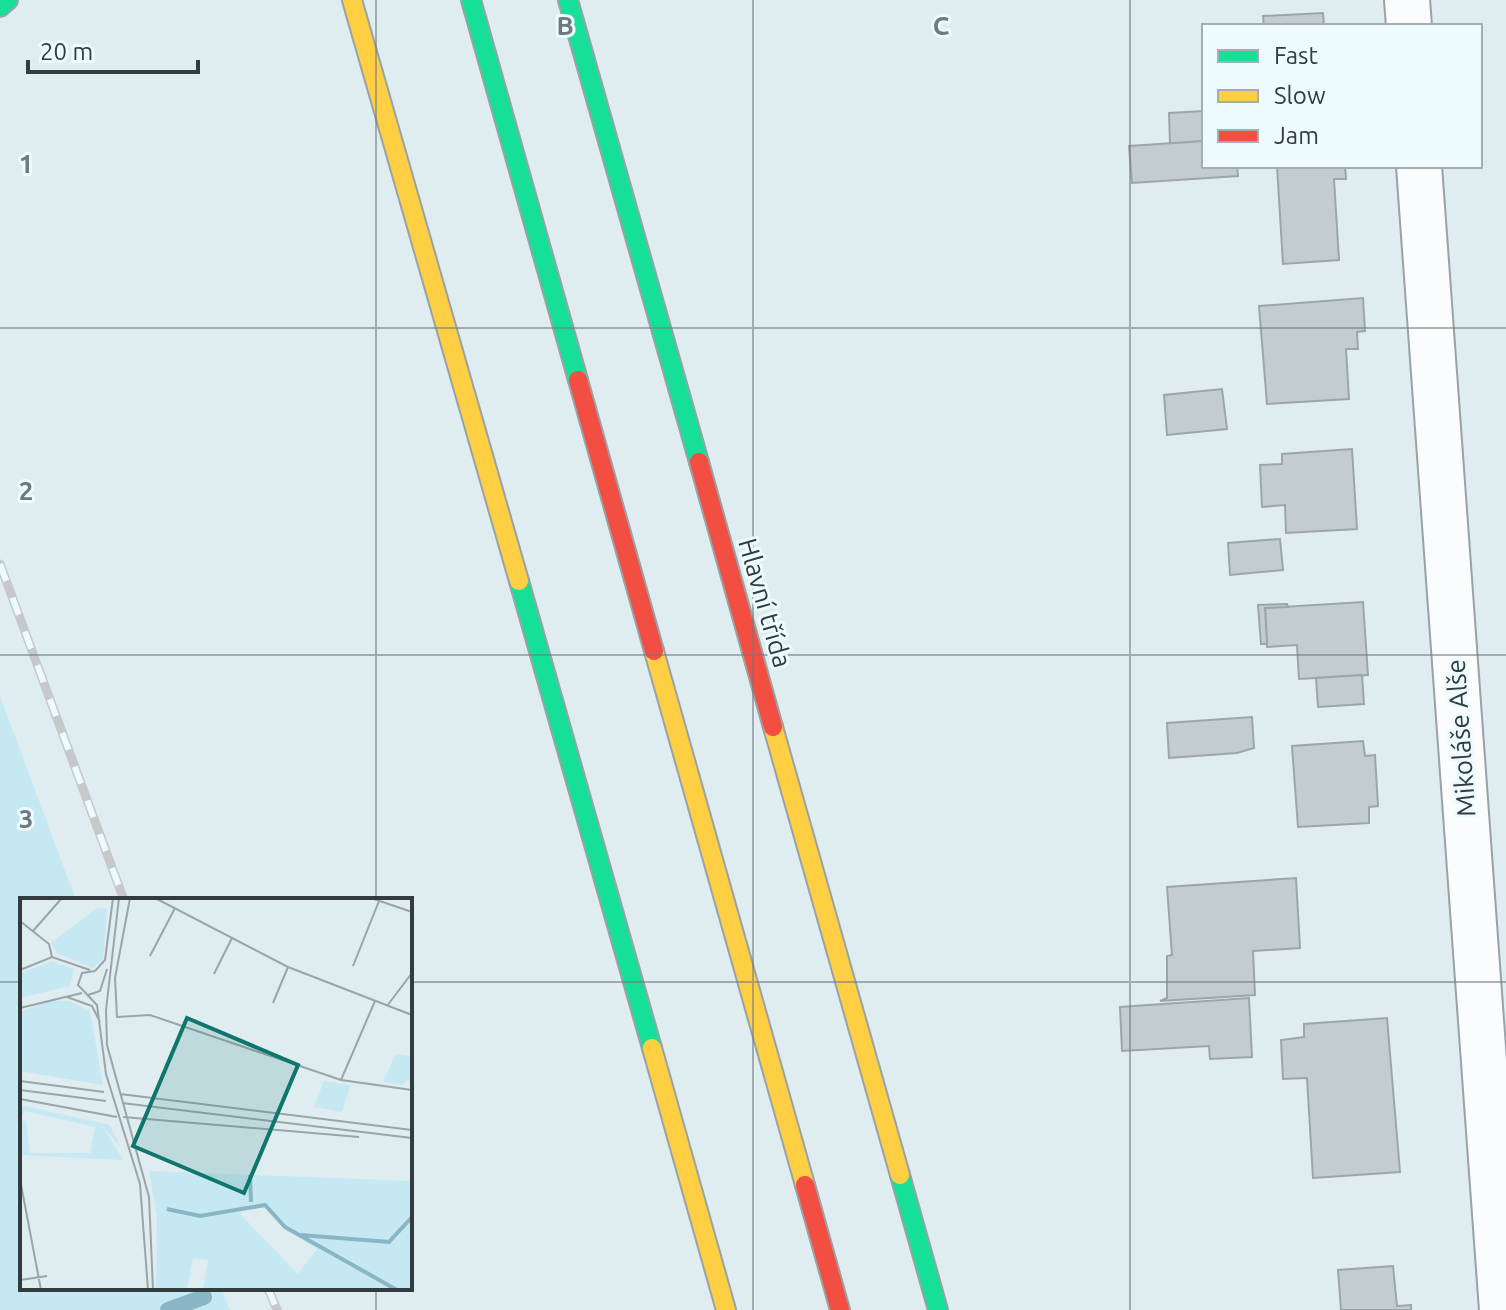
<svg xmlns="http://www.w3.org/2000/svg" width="1506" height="1310" font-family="Ubuntu,sans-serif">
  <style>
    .green { fill: #c6e8f3 }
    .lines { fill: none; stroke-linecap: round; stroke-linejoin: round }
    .stream { stroke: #89b6c4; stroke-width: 16 }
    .building { fill: #c3cdd1; stroke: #9ca6aa; stroke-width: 2 }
    .street-casing { stroke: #99a2a6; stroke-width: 48 }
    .fast-casing { stroke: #99a2a6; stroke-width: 22 }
    .slow-casing { stroke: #99a2a6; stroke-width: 22 }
    .jam-casing { stroke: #99a2a6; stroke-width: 22 }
    .street { stroke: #fafcfd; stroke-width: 44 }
    .fast { stroke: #16e098; stroke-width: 18 }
    .slow { stroke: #ffcf43; stroke-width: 18 }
    .jam { stroke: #f24e42; stroke-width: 18 }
    .rail-casing { stroke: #c6c8ca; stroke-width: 9 }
    .rail { stroke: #edfbff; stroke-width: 6; stroke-dasharray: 18; stroke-linecap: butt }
    .grid { fill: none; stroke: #6f797c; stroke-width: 2; stroke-opacity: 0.55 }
    .labels { text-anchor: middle; stroke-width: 6; stroke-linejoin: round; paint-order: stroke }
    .street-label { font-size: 26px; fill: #323b3e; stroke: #edfbff }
    .inset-river { fill: none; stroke: #89b6c4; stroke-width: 4 }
    .inset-road { fill: none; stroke: #9aa5a9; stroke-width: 2 }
    .view { fill: #0f766e; fill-opacity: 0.15; stroke: #0f766e; stroke-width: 4 }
    .inset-edge { fill: none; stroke: #323b3e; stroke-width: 4 }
    .grid-label { font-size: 26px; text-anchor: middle; font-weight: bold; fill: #6f797c; stroke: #edfbff; stroke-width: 6; stroke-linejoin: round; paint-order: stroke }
  </style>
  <rect width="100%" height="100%" fill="#dfecf0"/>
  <!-- green -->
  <path class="green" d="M0,696L76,900H22V1288H221L230,1310H0Z"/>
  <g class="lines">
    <!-- stream -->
    <path class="stream" d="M168,1310L204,1297"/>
  </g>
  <!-- building -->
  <g class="building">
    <path d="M1323,13L1324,26H1264L1263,16Z"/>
    <path d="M1204,111V141L1170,144L1169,113Z"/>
    <path d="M1204,141V166H1237L1238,176L1132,183L1129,146Z"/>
    <path d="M1277,166H1345L1346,179H1334L1339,260L1283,264Z"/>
    <path d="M1363,298L1365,331L1357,332L1358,349H1346L1349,399L1267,404L1259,306Z"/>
    <path d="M1222,389L1227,429L1167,435L1164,395Z"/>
    <path d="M1352,449L1357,529L1286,533L1285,505L1262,507L1260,465L1282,464V454Z"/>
    <path d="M1280,539L1283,570L1230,575L1228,543Z"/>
    <path d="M1363,602L1368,675L1299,679L1297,645L1267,647L1265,608Z"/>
    <path d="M1287,604L1288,607L1265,608L1267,644H1261L1258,605Z"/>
    <path d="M1362,675L1364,704L1318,707L1316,678Z"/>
    <path d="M1252,717L1254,748L1237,753L1169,758L1167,723Z"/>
    <path d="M1363,741L1365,756L1375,755L1378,806L1369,807V823L1298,827L1292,746Z"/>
    <path d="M1296,878L1300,948L1253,951L1255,995L1160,1001L1167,998V956L1172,955L1167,887Z"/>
    <path d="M1249,998L1252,1057L1210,1059L1209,1046L1122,1051L1120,1007Z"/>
    <path d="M1387,1018L1400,1172L1313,1178L1307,1078L1283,1079L1281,1040L1304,1037V1024Z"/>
    <path d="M1393,1266L1397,1306L1411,1305V1310H1341L1338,1270Z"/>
  </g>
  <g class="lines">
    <defs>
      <g id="street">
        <path d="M1407,0L1409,26"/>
        <path d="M1419,166L1502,1310"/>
      </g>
      <g id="fast">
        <path d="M471,0L578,380"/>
        <path d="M568,0L699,462"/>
        <path d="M0,7L8,0"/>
        <path d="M519,581L652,1048"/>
        <path d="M900,1175L938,1310"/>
      </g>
      <g id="slow">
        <path d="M352,0L519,581"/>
        <path d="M654,651L805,1185"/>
        <path d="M773,727L900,1175"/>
        <path d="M652,1048L726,1310"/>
      </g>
      <g id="jam">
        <path d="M578,380L654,651"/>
        <path d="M699,462L773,727"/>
        <path d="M805,1185L840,1310"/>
      </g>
    </defs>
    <!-- street casing -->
    <use href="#street" class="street-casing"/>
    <!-- fast casing -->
    <use href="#fast" class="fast-casing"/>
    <!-- slow casing -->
    <use href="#slow" class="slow-casing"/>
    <!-- jam casing -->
    <use href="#jam" class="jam-casing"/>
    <!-- street -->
    <use href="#street" class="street"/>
    <!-- fast -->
    <use href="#fast" class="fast"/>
    <!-- slow -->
    <use href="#slow" class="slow"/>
    <!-- jam -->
    <use href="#jam" class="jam"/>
    <defs>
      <g id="rail">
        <path d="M0,564L124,900"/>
        <path d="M268,1288L277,1310"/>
      </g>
    </defs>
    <!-- rail casing -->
    <use href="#rail" class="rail-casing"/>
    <!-- rail -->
    <use href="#rail" class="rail"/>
  </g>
  <!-- grid -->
  <path class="grid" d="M376,0V900M753,0V1310M1130,0V1310M0,328H1506M0,655H1506M0,982H22M410,982H1506M376,1288V1310"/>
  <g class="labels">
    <!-- street labels -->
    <g class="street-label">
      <text transform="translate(765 603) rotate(74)" y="9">Hlavní třída</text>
      <text transform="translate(1461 738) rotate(-94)" y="9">Mikoláše Alše</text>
    </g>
  </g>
  <!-- overview -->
  <g transform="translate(20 898)">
    <rect width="392" height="392" fill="#dfecf0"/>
    <path d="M77,10L87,11L83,61L73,70L37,55L31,45ZM31,63L54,71L50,88L0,100V76ZM29,103H49L70,113L83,187L0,173V114ZM376,156L392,158V188L388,181L383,187L363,184ZM304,183L331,187L322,214L294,209ZM0,207L90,227L100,248L83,229L103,262L0,257V224L6,222L10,255H70L75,229L5,213L0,219ZM129,273L392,283V392H183L188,362L173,360L167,392H136L137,319ZM233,309L246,310L264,331L297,351L278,376L219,315Z" fill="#c6e8f3" fill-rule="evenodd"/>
    <path class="inset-river" d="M230,277L231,304M147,311L180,318L245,307L265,329L377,392M281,337L369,344L392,319"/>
    <path class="inset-road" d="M99,0L86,112L87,147L129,299L133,392M110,0L95,80L97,119L130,117L321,182L392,192M135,0L268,69L392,117M351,0L392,14M0,23L29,46L32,59M13,33L42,0M130,58L155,10M333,68L359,3M0,72L32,59L70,72M75,73L62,75L58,87L77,107L86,176L120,286L128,392M75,73L85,62L93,0M194,76L212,40M68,97L80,93L87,71M47,99L72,108L80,124M253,105L268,69M367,108L392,75M0,110L62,95M321,182L355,103M0,183L84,194M0,192L86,203M100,196L392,232M0,201L97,219M102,205L392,240M103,219L339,239M0,281L21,392M0,382L27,378"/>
    <path class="view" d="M167,120L278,167L224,295L113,248Z"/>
    <rect width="392" height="392" class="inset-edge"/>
  </g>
  <g class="grid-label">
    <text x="565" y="35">B</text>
    <text x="941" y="35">C</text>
    <text x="26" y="173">1</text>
    <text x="26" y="500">2</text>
    <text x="26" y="828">3</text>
  </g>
  <!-- legend -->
  <rect x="1202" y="24" width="280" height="144" fill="#edfbff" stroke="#a2aeb2" stroke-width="2"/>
  <rect x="1218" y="50" width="40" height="12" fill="#16e098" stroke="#a2aeb2" stroke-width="2"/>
  <text x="1274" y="64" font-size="24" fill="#323b3e">Fast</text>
  <rect x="1218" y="90" width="40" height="12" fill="#ffcf43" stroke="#a2aeb2" stroke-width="2"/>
  <text x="1274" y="104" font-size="24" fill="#323b3e">Slow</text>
  <rect x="1218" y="130" width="40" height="12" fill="#f24e42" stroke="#a2aeb2" stroke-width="2"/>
  <text x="1274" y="144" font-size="24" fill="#323b3e">Jam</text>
  <!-- scale -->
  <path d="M28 60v12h170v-12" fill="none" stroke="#323b3e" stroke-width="4"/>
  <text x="40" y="60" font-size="24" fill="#323b3e" stroke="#edfbff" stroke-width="6" paint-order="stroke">20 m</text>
</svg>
